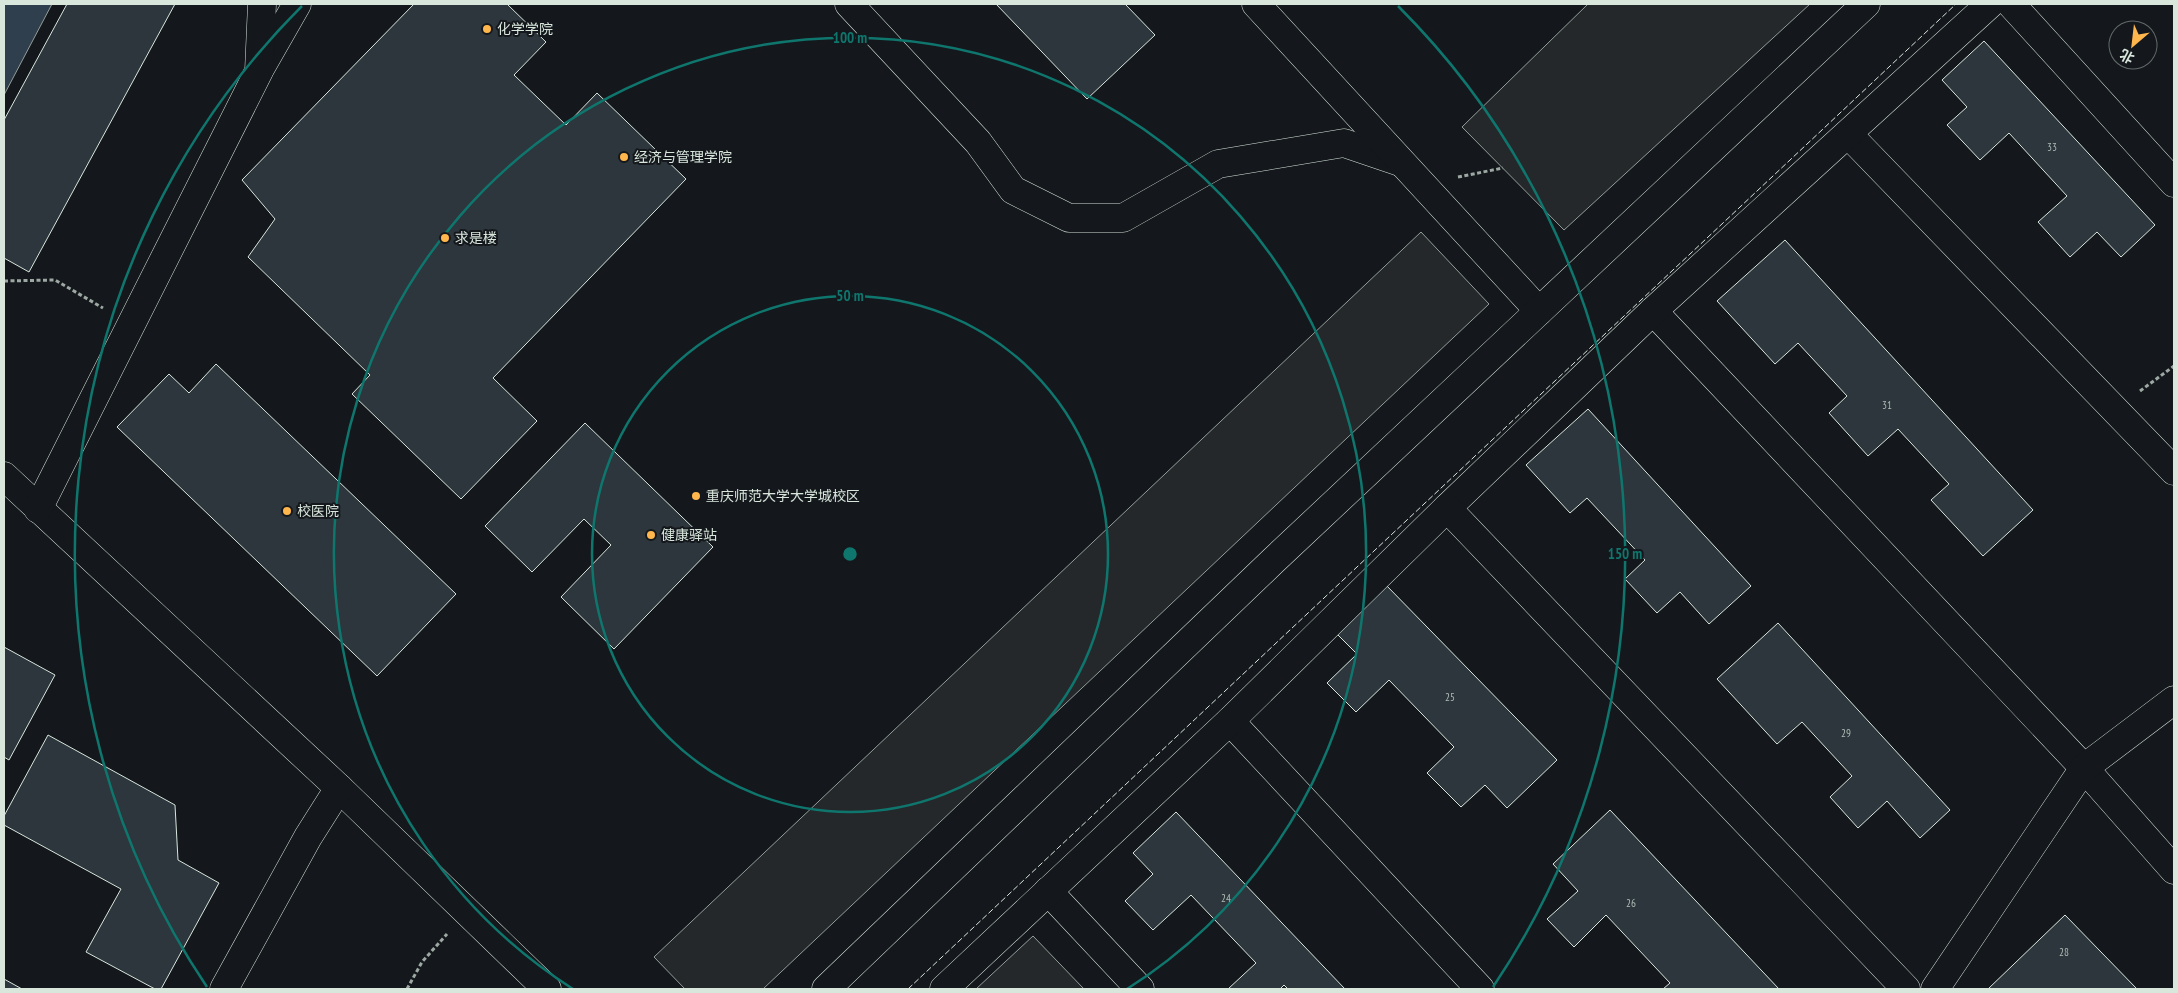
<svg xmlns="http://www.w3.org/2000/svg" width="2178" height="993" font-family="'PT Sans Narrow','Noto Sans SC',sans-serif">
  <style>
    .parking { fill: #24282b; stroke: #939e99 }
    .water { fill: #2f3f4d; stroke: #939e99 }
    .building { fill: #2c363c; stroke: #d8e6dc }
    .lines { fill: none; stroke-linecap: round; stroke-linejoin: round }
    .minor-casing { stroke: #d8e6dc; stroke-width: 29 }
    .path { stroke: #9da8a2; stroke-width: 3; stroke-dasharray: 4 2.5; stroke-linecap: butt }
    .minor { stroke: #14181c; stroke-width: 28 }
    .fence { stroke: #d8e6dc; stroke-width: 1; stroke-dasharray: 6 2.5; stroke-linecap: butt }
    .ring { fill: none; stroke: #0f766e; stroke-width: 2.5 }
    .poi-dot { fill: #ffb74d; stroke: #14181c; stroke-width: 2 }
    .labels { text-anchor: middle; stroke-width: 4; stroke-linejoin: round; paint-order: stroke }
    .number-label { font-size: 11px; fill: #adbab4 }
    .poi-label { font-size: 14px; fill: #d8e6dc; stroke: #14181c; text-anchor: start }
    .centre { fill: #0f766e; stroke: #14181c; stroke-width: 2.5 }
    .ring-label { font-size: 15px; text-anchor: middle; font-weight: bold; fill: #0f766e; stroke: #14181c; stroke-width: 4; stroke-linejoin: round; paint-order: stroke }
  </style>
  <rect width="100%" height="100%" fill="#14181c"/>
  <!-- parking -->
  <g class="parking">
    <path d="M1588,4H1810L1564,230L1462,127Z"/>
    <path d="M1421,232L1489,304L763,989H685L654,957Z"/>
    <path d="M1033,936L1084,989H976Z"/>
  </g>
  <!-- water -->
  <path class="water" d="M4,4H52L4,95Z"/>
  <!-- building -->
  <g class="building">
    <path d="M67,4H175L29,272L4,258V120Z"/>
    <path d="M414,4H507L546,42L514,75L566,125L597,93L686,179L493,378L537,421L461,499L352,394L370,375L248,257L275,219L242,180Z"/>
    <path d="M996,4H1125L1155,35L1087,99Z"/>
    <path d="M1984,41L2155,225L2121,257L2097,232L2070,257L2038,222L2067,196L2009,133L1980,160L1947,125L1967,107L1942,80Z"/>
    <path d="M1785,240L2033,510L1983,556L1931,500L1949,484L1898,429L1868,456L1829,413L1847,396L1798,343L1775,364L1717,301Z"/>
    <path d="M216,364L456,594L377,676L117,427L169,374L189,393Z"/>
    <path d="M1588,409L1751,586L1709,624L1680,592L1657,613L1625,579L1645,560L1587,498L1570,513L1526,465Z"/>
    <path d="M585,423L713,547L614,649L561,597L611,545L584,519L532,572L485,526Z"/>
    <path d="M1385,584L1557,760L1507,808L1485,785L1461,807L1427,773L1454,747L1389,680L1356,712L1327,683L1357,654L1335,632Z"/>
    <path d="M1778,623L1950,810L1920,838L1887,801L1858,828L1830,797L1852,776L1802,722L1777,744L1717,679Z"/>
    <path d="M4,647L55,675L9,760L4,757Z"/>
    <path d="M48,735L175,805L178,860L219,883L161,989H155L86,952L121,889L4,825V816Z"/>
    <path d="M1610,810L1779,989H1663L1670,983L1606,915L1574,947L1547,919L1578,891L1553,864Z"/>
    <path d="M1176,812L1345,989H1288L1284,985L1280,989H1228L1256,963L1191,895L1153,930L1125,901L1153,874L1133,853Z"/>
    <path d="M2065,915L2137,989H1988Z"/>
    <path d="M4,979L22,989H4Z"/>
  </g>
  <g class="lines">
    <defs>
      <g id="minor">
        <path d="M849,4L978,142L1013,190L1069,218H1123L1218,164L1344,143L1400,162"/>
        <path d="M1256,4L1539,311"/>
        <path d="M2011,4L2174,183"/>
        <path d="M261,67L297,4"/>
        <path d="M1848,134L2174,471"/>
        <path d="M1653,311L2084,768L2174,870"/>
        <path d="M4,476L339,788L547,989"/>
        <path d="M1447,508L1653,311L1990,4"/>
        <path d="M38,509L259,71L262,4"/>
        <path d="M1230,721L1480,989"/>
        <path d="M1048,891L1140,989"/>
        <path d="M224,989L308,837L339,788"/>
        <path d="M826,989L1274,560L1866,4"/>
        <path d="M944,989L1230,721L1447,508L1906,989"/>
        <path d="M1935,989L2084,768L2174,700"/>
      </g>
    </defs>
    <!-- minor casing -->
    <use href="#minor" class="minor-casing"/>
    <!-- path -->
    <g class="path">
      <path d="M1458,177L1503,168"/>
      <path d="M4,281L55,280L103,308"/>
      <path d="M2140,391L2174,366"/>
      <path d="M407,989L422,962L447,934"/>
    </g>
    <!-- minor -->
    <use href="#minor" class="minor"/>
    <!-- fence -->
    <path class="fence" d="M908,989L1956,4"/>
  </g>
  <!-- distance rings -->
  <g class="ring">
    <circle cx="850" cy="554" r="258"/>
    <path d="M573 989A516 516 0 1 1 1127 989"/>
    <path d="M207 987A775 775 0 0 1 302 6M1398 6A775 775 0 0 1 1493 987"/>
  </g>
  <!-- markers -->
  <g class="poi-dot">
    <circle cx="487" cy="29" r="5"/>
    <circle cx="624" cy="157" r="5"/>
    <circle cx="445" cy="238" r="5"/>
    <circle cx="696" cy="496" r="5"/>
    <circle cx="287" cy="511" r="5"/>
    <circle cx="651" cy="535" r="5"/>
  </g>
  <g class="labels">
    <!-- number labels -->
    <g class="number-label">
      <text x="2052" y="151">33</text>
      <text x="1887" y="409">31</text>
      <text x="1450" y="701">25</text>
      <text x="1846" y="737">29</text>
      <text x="1226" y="902">24</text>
      <text x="1631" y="907">26</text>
      <text x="2064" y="956">28</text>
    </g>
    <!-- poi labels -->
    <g class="poi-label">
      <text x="497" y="34">化学学院</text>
      <text x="634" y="162">经济与管理学院</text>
      <text x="455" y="243">求是楼</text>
      <text x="706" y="501">重庆师范大学大学城校区</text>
      <text x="297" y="516">校医院</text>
      <text x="661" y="540">健康驿站</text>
    </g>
  </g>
  <circle cx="850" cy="554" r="8" class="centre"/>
  <g class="ring-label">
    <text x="850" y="43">100 m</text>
    <text x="850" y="301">50 m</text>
    <text x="1625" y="559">150 m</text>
  </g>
  <!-- border -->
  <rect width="2178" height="993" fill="none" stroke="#d8e6dc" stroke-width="10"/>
  <!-- north arrow -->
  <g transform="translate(2133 45) rotate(208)"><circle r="24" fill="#14181c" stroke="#626a69"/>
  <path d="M0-4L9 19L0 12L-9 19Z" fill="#ffb74d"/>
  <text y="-8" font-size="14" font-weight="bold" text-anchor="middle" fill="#d8e6dc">北</text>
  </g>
</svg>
